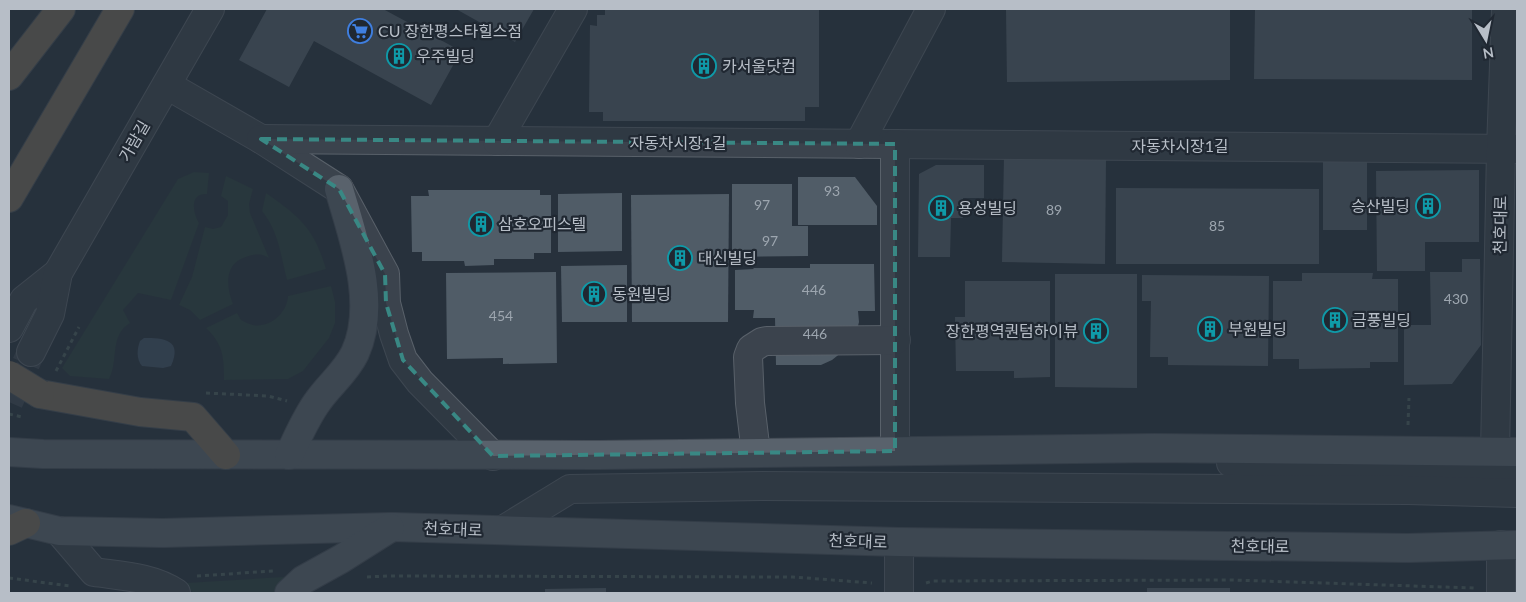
<svg xmlns="http://www.w3.org/2000/svg" width="1526" height="602" font-family="Lato,'Noto Sans KR',sans-serif">
  <style>
    .green { fill: #2a3e3e }
    .water { fill: #3f5063 }
    .building { fill: #505c67 }
    .lines { fill: none; stroke-linecap: round; stroke-linejoin: round }
    .minor-tunnel { stroke: #3d4651; stroke-width: 28; stroke-dasharray: 28 14; stroke-linecap: butt }
    .minor-casing { stroke: #59616a; stroke-width: 30 }
    .major-casing { stroke: #444c56; stroke-width: 30 }
    .highway-casing { stroke: #464e57; stroke-width: 30 }
    .path { stroke: #495b5c; stroke-width: 3; stroke-dasharray: 4 4; stroke-linecap: butt }
    .minor { stroke: #3b434d; stroke-width: 28 }
    .major { stroke: #59626c; stroke-width: 28 }
    .highway { stroke: #726759; stroke-width: 28 }
    .highway-bridge-casing { stroke: #464e57; stroke-width: 30; stroke-linecap: butt }
    .highway-bridge { stroke: #726759; stroke-width: 28 }
    .marked { fill: none; stroke: #398884; stroke-width: 4; stroke-dasharray: 10 6; stroke-linejoin: round }
    .labels { text-anchor: middle; stroke-width: 4.5; stroke-linejoin: round; paint-order: stroke }
    .number-label { font-size: 14px; fill: #9da6af }
    .poi-label { font-size: 16px; fill: #b7bec7; stroke: #202832; text-anchor: start }
    .street-label { font-size: 16px; fill: #b7bec7; stroke: #202832 }
  </style>
  <rect width="100%" height="100%" fill="#27313c"/>
  <!-- green -->
  <g class="green">
    <path d="M194,172L209,173L207,194C189,193 193,213 199,223L171,300L138,293L123,310L130,323C109,336 119,360 109,379L70,376L62,368L178,179Z"/>
    <path d="M226,176L253,189L249,204L250,213L269,258C261,253 255,254 246,257C224,264 226,286 233,304L200,320L190,310L179,305L192,277L205,227L213,229L221,227L228,215V201L221,196Z"/>
    <path d="M266,193C300,217 314,228 326,269L287,280C280,253 279,233 262,211Z"/>
    <path d="M331,286L335,302V323L329,338L303,371L288,379L224,380C224,357 223,344 206,328L237,313L241,320C245,322 249,324 253,325C270,328 287,313 288,296Z"/>
    <path d="M282,577L286,578L275,593H194L184,586L186,583Z"/>
  </g>
  <!-- water -->
  <path class="water" d="M144,338C163,338 183,339 171,366L163,368L142,366C136,359 137,349 140,341Z"/>
  <!-- building -->
  <g class="building">
    <path d="M267,9H383L461,51L431,105L314,41L289,87L239,60Z"/>
    <path d="M456,9H534L515,42Z"/>
    <path d="M605,9H819V107H805V121H603V112H589L590,25L597,26V15H605Z"/>
    <path d="M1006,9H1230V80L1007,82Z"/>
    <path d="M1255,9H1472V80L1254,79Z"/>
    <path d="M1004,157L1106,158L1105,264L1002,262Z"/>
    <path d="M1323,160L1367,161V230H1323Z"/>
    <path d="M936,165H984V198H963V218H951L950,257H918L919,174Z"/>
    <path d="M1479,170V242H1425V271H1377L1376,171Z"/>
    <path d="M798,177H855L877,206V225H798Z"/>
    <path d="M732,184H792V226H808V256L732,257Z"/>
    <path d="M1116,188L1319,189V264H1116Z"/>
    <path d="M428,190H540V195H551V253H534V259H494V265L465,266L464,261H422V252H412L411,196H429Z"/>
    <path d="M622,193V251L558,252V194Z"/>
    <path d="M729,194L728,322H632L631,195Z"/>
    <path d="M1462,259H1480L1481,345L1452,384L1404,385V325H1431L1430,272H1462Z"/>
    <path d="M810,264H874L875,311H858L859,322L857,330L847,348L832,360L821,365H776L775,318H753L754,310H735V270L754,269L753,268H810Z"/>
    <path d="M627,265V322H562L561,266Z"/>
    <path d="M556,272L557,363L503,364V358L447,359L446,273Z"/>
    <path d="M1302,273H1373L1372,279H1398V362H1370V368L1299,369V359H1273V281H1302Z"/>
    <path d="M1055,274H1137V388L1055,387Z"/>
    <path d="M1142,275L1269,276L1268,366L1168,365V357H1150L1151,301H1142Z"/>
    <path d="M965,281H1050V377L1014,378V371H956L955,317H965Z"/>
    <path d="M606,588V593H545V589Z"/>
    <rect x="1147" y="588" width="83" height="5"/>
  </g>
  <g class="lines">
    <!-- minor-tunnel -->
    <path class="minor-tunnel" d="M9,402L31,352"/>
    <defs>
      <g id="minor">
        <path d="M167,85L261,139L339,189L385,274L386,303L394,334L403,360L420,382L493,456"/>
        <path d="M261,139L1517,149"/>
        <path d="M497,141L573,9"/>
        <path d="M859,144L931,9"/>
        <path d="M9,328L24,300L58,273"/>
        <path d="M31,352L50,314L58,273L210,9"/>
        <path d="M895,451V144"/>
        <path d="M1495,452L1501,149L1506,9"/>
        <path d="M756,453L750,403L748,357L751,349L762,342L767,341L896,340"/>
        <path d="M1231,463L1517,466"/>
        <path d="M503,530L570,489L762,486L1408,490L1517,493"/>
        <path d="M59,531L94,572C122,576 152,577 176,593"/>
        <path d="M899,593V542"/>
        <path d="M1501,593V545"/>
      </g>
      <g id="major">
        <path d="M9,452L43,454L598,455L1154,448L1517,452"/>
        <path d="M289,455C298,437 306,417 318,401C330,384 346,372 355,353C378,303 353,238 339,189"/>
        <path d="M9,519L59,531L163,533L392,527L899,542L1408,548L1517,545"/>
        <path d="M289,593L303,580L341,559L390,528"/>
      </g>
      <g id="highway">
        <path d="M9,76L61,9"/>
        <path d="M9,198L120,9"/>
        <path d="M40,394L140,412L193,417L226,455"/>
        <path d="M9,531L26,523"/>
      </g>
    </defs>
    <!-- minor casing -->
    <use href="#minor" class="minor-casing"/>
    <!-- major casing -->
    <use href="#major" class="major-casing"/>
    <!-- highway casing -->
    <use href="#highway" class="highway-casing"/>
    <!-- path -->
    <g class="path">
      <path d="M56,371L79,327"/>
      <path d="M206,393L268,396L287,401"/>
      <path d="M9,414L22,417"/>
      <path d="M1408,425L1409,398"/>
      <path d="M197,576L273,571"/>
      <path d="M367,577L388,576L793,577L872,583"/>
      <path d="M9,578L70,586"/>
      <path d="M926,583L933,581L1232,580L1474,588"/>
    </g>
    <!-- minor -->
    <use href="#minor" class="minor"/>
    <!-- major -->
    <use href="#major" class="major"/>
    <!-- highway -->
    <use href="#highway" class="highway"/>
    <defs>
      <path id="highway-bridge" d="M9,375L40,394"/>
    </defs>
    <!-- highway-bridge casing -->
    <use href="#highway-bridge" class="highway-bridge-casing"/>
    <!-- highway-bridge -->
    <use href="#highway-bridge" class="highway-bridge"/>
  </g>
  <!-- marked area -->
  <path d="M0 0H1526V602H0ZM261,139L895,144V451L493,456L403,360L386,303L385,274L339,189Z" fill="#27313c" fill-opacity=".55" fill-rule="evenodd"/>
  <path class="marked" d="M261,139L895,144V451L493,456L403,360L386,303L385,274L339,189Z"/>
  <!-- icons -->
  <defs>
    <symbol id="supermarket-ring" viewBox="-11 -11 22 22"><circle r="9.5" fill="#202832" stroke="#3f7fe0" stroke-width="1.5"/><path d="M-6-5.5h2.5l.6 2H6L4.5 2H-2.5L-4.4-4H-6ZM-1.5 3.2a1.3 1.3 0 1 0 .1 0ZM3 3.2a1.3 1.3 0 1 0 .1 0Z" fill="#3f7fe0"/></symbol>
    <symbol id="building-ring" viewBox="-11 -11 22 22"><circle r="9.5" fill="#202832" stroke="#0f9aa8" stroke-width="1.5"/><path d="M-4-6H4V6H1V3H-1V6H-4ZM-2.5-4.3h1.7v1.8h-1.7ZM.8-4.3h1.7v1.8H.8ZM-2.5-1h1.7V.8h-1.7ZM.8-1h1.7V.8H.8Z" fill="#0f9aa8"/></symbol>
  </defs>
  <g fill-rule="evenodd">
    <use href="#supermarket-ring" x="346" y="17" width="28" height="28"/>
    <use href="#building-ring" x="385" y="42" width="28" height="28"/>
    <use href="#building-ring" x="690" y="52" width="28" height="28"/>
    <use href="#building-ring" x="1414" y="192" width="28" height="28"/>
    <use href="#building-ring" x="927" y="194" width="28" height="28"/>
    <use href="#building-ring" x="467" y="210" width="28" height="28"/>
    <use href="#building-ring" x="666" y="244" width="28" height="28"/>
    <use href="#building-ring" x="580" y="280" width="28" height="28"/>
    <use href="#building-ring" x="1321" y="306" width="28" height="28"/>
    <use href="#building-ring" x="1196" y="315" width="28" height="28"/>
    <use href="#building-ring" x="1082" y="317" width="28" height="28"/>
  </g>
  <g class="labels">
    <!-- number labels -->
    <g class="number-label">
      <text x="832" y="196">93</text>
      <text x="762" y="210">97</text>
      <text x="1054" y="215">89</text>
      <text x="1217" y="231">85</text>
      <text x="770" y="246">97</text>
      <text x="814" y="295">446</text>
      <text x="1456" y="304">430</text>
      <text x="501" y="321">454</text>
      <text x="815" y="339">446</text>
    </g>
    <!-- poi labels -->
    <g class="poi-label">
      <text x="378" y="37">CU 장한평스타힐스점</text>
      <text x="416" y="62">우주빌딩</text>
      <text x="722" y="72">카서울닷컴</text>
      <text x="1410" y="212" text-anchor="end">승산빌딩</text>
      <text x="958" y="214">용성빌딩</text>
      <text x="498" y="230">삼호오피스텔</text>
      <text x="698" y="264">대신빌딩</text>
      <text x="612" y="300">동원빌딩</text>
      <text x="1352" y="326">금풍빌딩</text>
      <text x="1228" y="335">부원빌딩</text>
      <text x="1078" y="337" text-anchor="end">장한평역퀀텀하이뷰</text>
    </g>
    <!-- street labels -->
    <g class="street-label">
      <text transform="translate(134 141) rotate(-60)" y="6">가람길</text>
      <text x="678" y="149">자동차시장1길</text>
      <text x="1180" y="152">자동차시장1길</text>
      <text transform="translate(1500 225) rotate(-89)" y="6">천호대로</text>
      <text transform="translate(453 529) rotate(2)" y="6">천호대로</text>
      <text transform="translate(858 541) rotate(2)" y="6">천호대로</text>
      <text transform="translate(1260 546) rotate(1)" y="6">천호대로</text>
    </g>
  </g>
  <!-- border -->
  <rect width="1526" height="602" fill="none" stroke="#b7bec7" stroke-width="20"/>
  <!-- north arrow -->
  <g transform="translate(1486 40) rotate(170)" stroke="#202832" stroke-width="4" paint-order="stroke">
  <path d="M0-4L9 19L0 12L-9 19Z" fill="#b7bec7"/>
  <text y="-8" font-size="14" font-weight="bold" text-anchor="middle" fill="#b7bec7">N</text>
  </g>
</svg>
